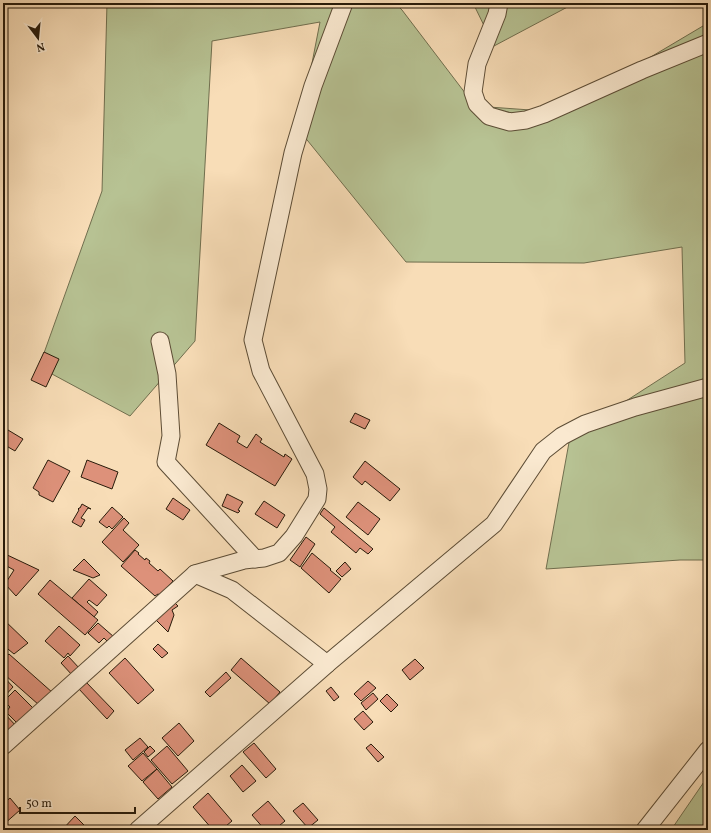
<svg xmlns="http://www.w3.org/2000/svg" width="711" height="833" font-family="Vollkorn,serif">
  <style>
    .green { fill: #b7c293; stroke: #706e4e }
    .building { fill: #dd917a; stroke: #281b0a }
    .lines { fill: none; stroke-linecap: round; stroke-linejoin: round }
    .street-casing { stroke: #5c4c35; stroke-width: 19 }
    .street { stroke: #fae9d0; stroke-width: 17 }
  </style>
  <rect width="100%" height="100%" fill="#f8ddb7"/>
  <filter id="stains"><feTurbulence type="fractalNoise" baseFrequency=".005" numOctaves="4"/><feColorMatrix values="0 0 0 0 .2 0 0 0 0 .09 0 0 0 0 .02 0 0 0 .5 -.17"/></filter>
  <radialGradient id="worn" r=".72"><stop offset=".6" stop-color="#630" stop-opacity="0"/><stop offset="1" stop-color="#630" stop-opacity=".3"/></radialGradient>
  <!-- green -->
  <g class="green">
    <path d="M107,3H395L402,10L475,106L558,112L708,23V560H680L546,569L570,437L685,363L682,247L584,263L406,262L299,130L320,22L212,41L195,341L130,416L39,367L102,191Z"/>
    <path d="M473,3H575L494,46Z"/>
    <path d="M708,776V830H671Z"/>
  </g>
  <!-- building -->
  <g class="building">
    <path d="M44,352L59,359L46,387L31,380Z"/>
    <path d="M355,413L370,420L365,429L350,422Z"/>
    <path d="M219,423L240,436L237,442L247,448L256,434L262,439L260,442L284,457L285,454L292,459L275,486L206,445Z"/>
    <path d="M3,427L23,439L15,451L3,444Z"/>
    <path d="M48,460L70,471L53,502L39,495V492L33,488Z"/>
    <path d="M87,460L118,472L112,489L81,477Z"/>
    <path d="M365,461L400,489L390,501L365,481L362,485L353,477Z"/>
    <path d="M227,494L243,502L238,510L240,511L238,513L222,506Z"/>
    <path d="M173,498L190,510L183,520L166,509Z"/>
    <path d="M264,501L285,515L277,528L255,514Z"/>
    <path d="M358,502L380,519L368,535L346,517Z"/>
    <path d="M82,504L91,509L88,508L81,518L85,520L81,527L72,522L79,510L78,509L79,508H80Z"/>
    <path d="M112,507L123,517L112,529L109,526L107,528L99,522Z"/>
    <path d="M324,508L373,549L368,554L360,548L356,553L331,532L335,527L320,514Z"/>
    <path d="M124,518L129,523L123,530L139,545L123,562L102,542Z"/>
    <path d="M306,537L315,544L300,567L290,560Z"/>
    <path d="M135,550L139,553L138,554L145,560L146,558L150,561L149,563L158,571L160,569L173,581L160,595L158,594L155,596L121,566Z"/>
    <path d="M3,553L39,570L16,596L5,584L14,570L3,564Z"/>
    <path d="M312,553L331,569L330,570L341,579L329,593L301,568Z"/>
    <path d="M84,559L100,575L93,578L73,570Z"/>
    <path d="M345,562L351,569L342,577L336,571Z"/>
    <path d="M89,579L107,595L97,606L89,600L87,602L98,612L94,617L72,598Z"/>
    <path d="M50,580L98,620L85,635L38,594Z"/>
    <path d="M173,601L178,606L172,610L174,615L168,632L154,618Z"/>
    <path d="M3,619L28,643L14,654L3,645Z"/>
    <path d="M98,623L114,637L109,643L104,638L99,643L88,633Z"/>
    <path d="M59,626L80,645L70,656L68,653L64,658L45,641Z"/>
    <path d="M158,644L168,653L162,658L153,649Z"/>
    <path d="M9,654L53,693L39,705L5,675V673L3,671V659Z"/>
    <path d="M68,656L80,669L73,676L61,663Z"/>
    <path d="M125,658L154,690L138,704L109,673Z"/>
    <path d="M241,658L280,692L270,704L231,670Z"/>
    <path d="M415,659L424,668L410,680L402,670Z"/>
    <path d="M226,672L231,678L210,697L205,692Z"/>
    <path d="M3,676L13,687L3,698Z"/>
    <path d="M85,681L114,711L107,719L78,688Z"/>
    <path d="M368,681L376,688L361,701L354,694Z"/>
    <path d="M331,687L339,697L334,701L326,691Z"/>
    <path d="M15,690L36,711L20,726L6,712L10,707L4,701Z"/>
    <path d="M373,693L378,699L366,710L361,703Z"/>
    <path d="M387,694L398,705L391,712L380,701Z"/>
    <path d="M363,711L373,722L364,730L354,719Z"/>
    <path d="M3,712L18,728L3,740Z"/>
    <path d="M179,723L194,741L178,756L162,738Z"/>
    <path d="M140,738L148,747L133,760L125,750Z"/>
    <path d="M254,743L276,769L266,778L243,752Z"/>
    <path d="M371,744L384,757L378,762L366,748Z"/>
    <path d="M150,746L155,751L148,757L144,752Z"/>
    <path d="M167,746L188,771L172,784L151,760Z"/>
    <path d="M143,753L157,769L142,781L128,766Z"/>
    <path d="M242,765L256,781L243,792L230,776Z"/>
    <path d="M157,769L172,787L158,799L143,782Z"/>
    <path d="M208,793L232,821L226,826L230,830H213L193,807Z"/>
    <path d="M10,798L20,810L3,825V804Z"/>
    <path d="M268,801L285,821L274,830H265L252,815Z"/>
    <path d="M303,803L318,820L308,828L293,811Z"/>
    <path d="M75,816L85,826L81,830H62Z"/>
  </g>
  <g class="lines">
    <defs>
      <g id="street">
        <path d="M499,3L497,14L477,64L473,92L477,104L489,116L510,122L526,120L544,114L642,70L708,43"/>
        <path d="M160,341L167,374L171,436L166,462L255,559"/>
        <path d="M327,664L494,524L543,451L562,436L585,424L635,407L708,387"/>
        <path d="M3,746L195,574L244,560L264,558L279,553L294,536L317,499L318,489L315,474L261,371L253,340L293,153L313,86L344,3"/>
        <path d="M138,830L327,664L232,590L195,574"/>
        <path d="M645,830L708,750"/>
      </g>
    </defs>
    <!-- street casing -->
    <use href="#street" class="street-casing"/>
    <!-- street -->
    <use href="#street" class="street"/>
  </g>
  <!-- margin -->
  <rect width="711" height="833" fill="none" stroke="#f8ddb7" stroke-width="16"/>
  <rect x="4" y="4" width="703" height="825" fill="none" stroke="#281b0a" stroke-width="2"/>
  <rect x="8" y="8" width="695" height="817" fill="none" stroke="#281b0a"/>
  <!-- north arrow -->
  <g transform="translate(38 38) rotate(164)" stroke="#fae9d0" stroke-width="3" paint-order="stroke">
  <path d="M0-3L7 15L0 10L-7 15Z" fill="#281b0a"/>
  <text y="-6" font-size="11" font-weight="bold" text-anchor="middle" fill="#281b0a">N</text>
  </g>
  <!-- scale -->
  <path d="M20 807v6h115v-6" fill="none" stroke="#281b0a" stroke-width="2"/>
  <text x="26" y="807" font-size="12" fill="#281b0a" stroke="#fae9d0" stroke-width="3" paint-order="stroke">50 m</text>
  <rect width="100%" height="100%" filter="url(#stains)"/>
  <rect width="100%" height="100%" fill="url(#worn)"/>
</svg>
